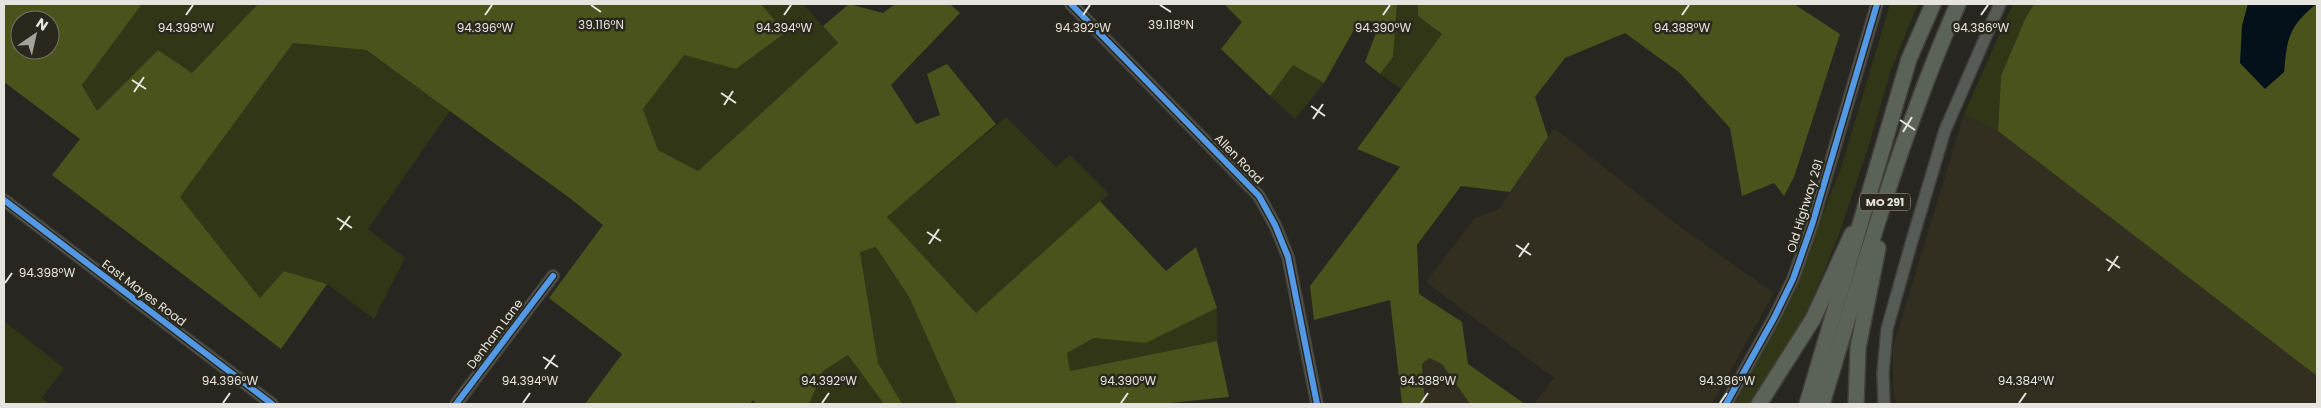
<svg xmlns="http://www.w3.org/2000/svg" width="2321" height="408" font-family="Poppins,sans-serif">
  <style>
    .built { fill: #322f20 }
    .green { fill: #313716 }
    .forest { fill: #49531b; fill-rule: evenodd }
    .water { fill: #04101a }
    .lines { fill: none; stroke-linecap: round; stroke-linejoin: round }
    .minor-casing { stroke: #41403b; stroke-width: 14 }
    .highway-casing { stroke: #41403b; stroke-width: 18 }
    .minor { stroke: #565c55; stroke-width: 11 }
    .highway { stroke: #5b6258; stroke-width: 15 }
    .cycleway-casing { stroke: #2a271d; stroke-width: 9 }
    .cycleway { stroke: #5399e6; stroke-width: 6 }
    .ticks { fill: none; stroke: #e6e4de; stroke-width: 2 }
    .labels { text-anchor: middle; stroke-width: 5; stroke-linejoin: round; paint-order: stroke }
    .shield { fill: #2a271d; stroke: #aeaba4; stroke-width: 1 }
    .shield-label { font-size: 11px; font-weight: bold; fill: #e6e4de }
    .street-label { font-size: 12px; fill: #e6e4de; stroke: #2a271d }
    .ticks-label { font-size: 12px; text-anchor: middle; fill: #e6e4de; stroke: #2a271d; stroke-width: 5; stroke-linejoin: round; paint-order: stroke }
  </style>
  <rect width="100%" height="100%" fill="#272620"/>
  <!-- built -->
  <g class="built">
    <path d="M1964,114L1998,131L2317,376V404H1896L1893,387V347Z"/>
    <path d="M1554,128L1680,227L1774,293L1712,404H1534L1554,378L1426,282L1475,218L1499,209Z"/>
    <path d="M1429,358L1442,364L1470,404H1425L1422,364Z"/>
  </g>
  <!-- green -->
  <g class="green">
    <path d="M142,4H258L192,73L158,50L97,111L82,85Z"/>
    <path d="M761,4H803L838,43L698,171L658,150L643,109L684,54L736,69L784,34Z"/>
    <path d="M1397,4H1418V16L1442,34L1401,89L1380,74L1393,57Z"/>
    <path d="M1890,4H1918L1891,70L1868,148L1838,237L1807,312L1750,404H1733L1796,290L1811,244L1841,168Z"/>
    <path d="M2013,4H2034L2025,19L2001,76L1998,131L1964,114Z"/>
    <path d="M293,43L365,50L450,111L368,229L405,258L374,319L327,284L284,271L260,298L180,197Z"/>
    <path d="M1293,65L1324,83L1295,119L1270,96Z"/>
    <path d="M1006,117L1056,167L1070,155L1109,194L976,313L887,217Z"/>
    <path d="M876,247L909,297L957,404H902L878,363L860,252Z"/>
    <path d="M1217,308V341L1070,371L1067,353L1094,338L1146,343Z"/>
    <path d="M4,321L64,368L42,398L50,404H4Z"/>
    <path d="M848,355L884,404H809L823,371Z"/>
  </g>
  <!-- forest -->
  <g class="forest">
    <path d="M4,4H142L82,85L97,111L158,50L192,73L258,4H761L785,33L736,69L684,55L643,109L658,150L698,171L838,43L823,26L849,4L883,13L895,4H950L960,13L891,85L916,124L940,115L927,74L947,64L996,124L887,217L976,313L1100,201L1166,271L1196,247L1217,308L1146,343L1094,338L1067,353L1070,371L1217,341L1229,397L1160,404H957L909,297L876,247L860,252L878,363L902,404H884L848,355L823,371L809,404H756L753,400L750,404H585L622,354L549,298L603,225L571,199L366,50L293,43L180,197L260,298L284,271L327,284L281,349L52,175L80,139L4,82ZM20,20H50V50H20Z"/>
    <path d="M1224,4H1397L1393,57L1380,74L1365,62L1380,22L1359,21L1324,83L1293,65L1270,96L1221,49L1242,22Z"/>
    <path d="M1418,4H1794L1840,34L1794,177L1784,196L1774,183L1742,196L1730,128L1680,73L1625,33L1565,58L1535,97L1548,137L1510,192L1461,186L1417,245L1419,294L1462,322L1468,364L1525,404H1470L1442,364L1429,358L1422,364L1425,404H1402L1390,300L1314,320L1310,286L1400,167L1357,149L1442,34L1418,16Z"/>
    <path d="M2034,4H2248L2242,26L2284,72C2286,42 2290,20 2317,4V376L1998,131L2001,76L2025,19Z"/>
  </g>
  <!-- water -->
  <path class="water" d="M2248,4H2316C2289,27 2287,37 2284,72L2265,89L2240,63L2242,26Z"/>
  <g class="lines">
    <defs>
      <g id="minor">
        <path d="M1071,4L1259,196L1275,225L1288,257L1317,404"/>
        <path d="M4,200L272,404"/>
        <path d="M456,404L553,276"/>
        <path d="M1726,404L1774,318L1793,279L1812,225L1877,4"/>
        <path d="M1884,404L1883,373L1887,329L1911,244L1945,130L2000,4"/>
      </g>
      <g id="highway">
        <path d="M1759,404L1813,319L1852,234"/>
        <path d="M1807,404L1909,59L1933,4"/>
        <path d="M1822,404C1863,270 1901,133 1958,4"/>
        <path d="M1856,404L1858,348L1878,248"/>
      </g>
    </defs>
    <!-- minor casing -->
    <use href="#minor" class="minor-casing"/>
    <!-- highway casing -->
    <use href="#highway" class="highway-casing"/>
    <!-- minor -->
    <use href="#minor" class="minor"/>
    <!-- highway -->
    <use href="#highway" class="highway"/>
    <defs>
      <g id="cycleway">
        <path d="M1071,4L1259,196L1275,225L1288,257L1317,404"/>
        <path d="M4,200L272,404"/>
        <path d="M456,404L553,276"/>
        <path d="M1726,404L1774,318L1793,279L1812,225L1877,4"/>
      </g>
    </defs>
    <!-- cycleway casing -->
    <use href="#cycleway" class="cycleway-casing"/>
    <!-- cycleway -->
    <use href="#cycleway" class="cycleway"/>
  </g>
  <!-- ticks -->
  <path class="ticks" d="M591,5L601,12M1160,5L1171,12M186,15L193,5M485,15L492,5M784,15L791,5M1083,15L1090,5M1383,15L1390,5M1682,15L1689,5M1981,15L1988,5M132,80L146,89M134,92L144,77M721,93L736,103M724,105L733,91M1311,106L1325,116M1313,119L1323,104M1900,120L1915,130M1903,132L1912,117M337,218L352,228M340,230L350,216M927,232L941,241M929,244L939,229M1516,245L1531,255M1519,257L1529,243M2106,259L2120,268M2108,271L2118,256M5,283L12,273M543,357L558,367M545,369L555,355M223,403L230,393M523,403L530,393M822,403L829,393M1121,403L1128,393M1421,403L1428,393M1720,403L1727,393M2019,403L2026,393"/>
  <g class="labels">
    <!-- shield labels -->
    <rect class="shield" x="1860" y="193.5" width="50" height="17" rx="4"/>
    <g class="shield-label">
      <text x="1885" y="206">MO 291</text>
    </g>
    <!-- street labels -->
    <g class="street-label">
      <text transform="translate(1239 159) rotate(46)" y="4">Allen Road</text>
      <text transform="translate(1805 206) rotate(-73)" y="4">Old Highway 291</text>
      <text transform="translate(144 293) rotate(37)" y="4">East Mayes Road</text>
      <text transform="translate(495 334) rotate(-53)" y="4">Denham Lane</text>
    </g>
  </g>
  <g class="ticks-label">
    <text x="601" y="29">39.116°N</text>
    <text x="1171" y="29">39.118°N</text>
    <text x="485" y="32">94.396°W</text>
    <text x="784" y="32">94.394°W</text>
    <text x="1083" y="32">94.392°W</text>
    <text x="1383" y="32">94.390°W</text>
    <text x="1682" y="32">94.388°W</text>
    <text x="1981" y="32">94.386°W</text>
    <text x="186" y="32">94.398°W</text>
    <text x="47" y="277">94.398°W</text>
    <text x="230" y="385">94.396°W</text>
    <text x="530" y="385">94.394°W</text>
    <text x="829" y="385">94.392°W</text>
    <text x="1128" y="385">94.390°W</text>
    <text x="1428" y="385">94.388°W</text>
    <text x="1727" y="385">94.386°W</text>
    <text x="2026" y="385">94.384°W</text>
  </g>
  <!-- border -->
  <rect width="2321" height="408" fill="none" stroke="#e6e4de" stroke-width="10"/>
  <!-- north arrow -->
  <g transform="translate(35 35) rotate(34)"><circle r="24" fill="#2a271d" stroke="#75736a"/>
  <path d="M0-4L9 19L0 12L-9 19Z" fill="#a3a29c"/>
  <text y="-8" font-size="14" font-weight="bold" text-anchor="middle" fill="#e6e4de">N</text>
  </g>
</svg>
